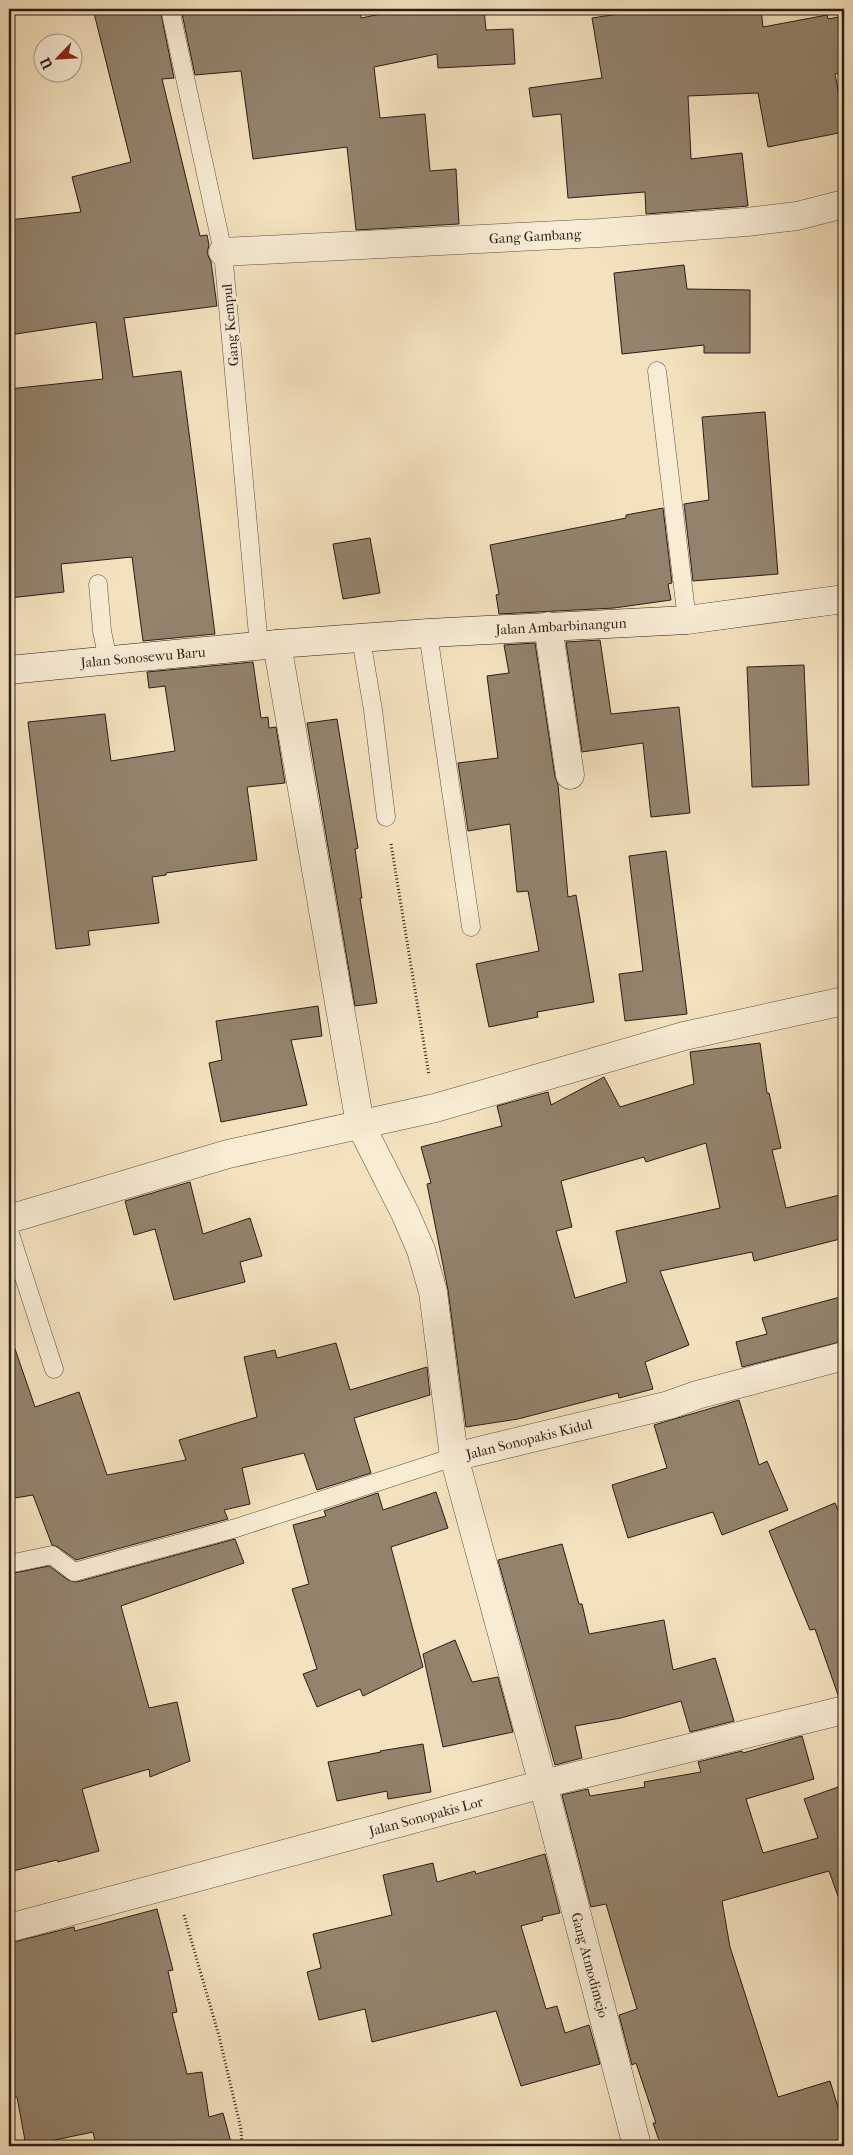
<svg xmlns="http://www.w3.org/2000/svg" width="853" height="2155" font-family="'IM FELL French Canon',serif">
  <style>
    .building { fill: #93836d; stroke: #291d16; fill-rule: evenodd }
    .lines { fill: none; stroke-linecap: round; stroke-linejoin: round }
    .service-casing { stroke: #5c4e40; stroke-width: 19 }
    .minor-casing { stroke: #5c4e40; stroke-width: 29 }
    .tertiary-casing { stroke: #5c4e40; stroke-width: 29 }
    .secondary-casing { stroke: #291d16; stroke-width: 29 }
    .path { stroke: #291d16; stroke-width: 3; stroke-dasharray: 1 2.5; stroke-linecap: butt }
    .service { stroke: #f8ecd5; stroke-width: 18 }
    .minor { stroke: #f8ecd5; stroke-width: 28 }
    .tertiary { stroke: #f8ecd5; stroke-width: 28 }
    .secondary { stroke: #f8ecd5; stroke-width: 28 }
    .labels { text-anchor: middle; stroke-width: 5; stroke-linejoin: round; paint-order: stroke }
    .street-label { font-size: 14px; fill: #291d16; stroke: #f8ecd5 }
  </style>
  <rect width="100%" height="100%" fill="#f4e2be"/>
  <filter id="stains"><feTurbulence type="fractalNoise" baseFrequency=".004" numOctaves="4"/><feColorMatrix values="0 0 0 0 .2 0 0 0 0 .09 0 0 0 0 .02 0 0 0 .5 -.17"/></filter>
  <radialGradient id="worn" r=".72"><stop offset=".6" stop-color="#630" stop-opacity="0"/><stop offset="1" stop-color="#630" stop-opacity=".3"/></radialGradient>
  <!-- building -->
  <g class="building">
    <path d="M93,9H160L174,78L162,79L200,236L207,235L209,245L207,253L211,262L217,306L124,318L133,377L181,371L215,634L143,641L132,557L61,564L64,592L9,598V389L103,379L96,322L9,335V220L81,212L72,177L131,162Z"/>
    <path d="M181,9H360L361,18L406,9H484L486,30L513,29L515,64L438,68L437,54L374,67L380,118L425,114L430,171L456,169L459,224L356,230L347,147L253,159L241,71L195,75Z"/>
    <path d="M684,9H761L763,27L827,15L828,19L844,16V72L835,74L844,122V132L768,147L758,93L688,96L691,159L742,153L748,206L646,214L645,192L568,198L561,114L533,117L529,88L602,78L592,18L625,13Z"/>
    <path d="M684,265L687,289L750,290V353H704V345L622,354L614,273Z"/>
    <path d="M765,412L778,574L693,581L684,504L709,500L702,417Z"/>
    <path d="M663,508L672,583L668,584L671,600L614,608L499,614L496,595L499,594L490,545L626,518V515Z"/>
    <path d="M370,538L380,593L343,599L333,544Z"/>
    <path d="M600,640L611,714L679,707L690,813L651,817L643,743L582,752L566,642Z"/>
    <path d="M535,643L555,777L558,784L568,897L576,895L594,1002L537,1012L538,1017L489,1027L476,964L539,951L528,891L517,892L510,824L468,831L458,763L498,758L487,676L509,673L504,645Z"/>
    <path d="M253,662L261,718L268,717L269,728L276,727L285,783L247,787L257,860L166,873V875L152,877L159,923L88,931L90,945L56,949L28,722L105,714L111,761L175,751L165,686L149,688L147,672Z"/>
    <path d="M804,665L809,785L752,787L747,667Z"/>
    <path d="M337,719L358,848L355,849L362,898H360L377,1003L355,1006L307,723Z"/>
    <path d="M666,851L687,1014L625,1021L619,974L643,971L629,856Z"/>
    <path d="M318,1006L322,1036L291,1040L307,1105L221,1122L209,1063L222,1060L216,1021Z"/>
    <path d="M760,1043L767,1093H769L781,1148L772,1150L786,1208L844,1194V1238L754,1261L752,1252L660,1271L689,1345L645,1362L653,1389L619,1398L618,1393L518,1419L466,1427L448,1290L427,1184L431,1183L421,1147L502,1126L497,1106L548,1092L551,1105L604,1077L620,1107L694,1084L690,1052ZM706,1143L720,1208L616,1231L627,1282L575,1298L556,1231L572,1227L561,1181L644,1157L646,1162Z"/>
    <path d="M190,1182L203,1234L250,1218L262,1256L240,1262L245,1282L174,1300L155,1229L134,1235L125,1201Z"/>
    <path d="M844,1296V1341L742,1367L736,1342L767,1334L762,1318Z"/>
    <path d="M336,1343L350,1390L427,1367L430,1395L354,1418L371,1473L317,1490L304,1453L242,1468L250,1504L224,1510L228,1519L76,1560L58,1547L52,1545L33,1495L9,1499V1347L14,1346L35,1407L79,1392L107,1475L186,1460L179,1440L257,1417L244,1357L275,1350L277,1358Z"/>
    <path d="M739,1400L759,1465L767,1461L788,1510L722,1535L713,1512L628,1538L612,1485L667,1468L654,1425Z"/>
    <path d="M436,1492L448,1528L391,1547L423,1667L363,1696L360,1689L317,1707L303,1674L317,1669L292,1589L309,1584L293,1525L326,1516L324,1511L378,1493L383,1510Z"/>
    <path d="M835,1503L844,1524V1695H838L815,1629L810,1630L769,1531Z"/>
    <path d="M235,1539L244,1563L121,1606L149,1708L177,1702L190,1761L150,1777L149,1769L82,1789L99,1851L58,1862L57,1860L9,1872V1574L49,1566L68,1580L77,1582Z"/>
    <path d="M562,1544L579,1604H582L589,1634L664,1620L673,1670L715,1658L734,1721L690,1732L681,1701L621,1718L575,1726L582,1758L555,1765L498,1560Z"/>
    <path d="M455,1640L472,1682L498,1677L513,1732L443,1747L423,1654Z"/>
    <path d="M802,1736L814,1779L746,1799L763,1853L818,1838L804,1799L844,1785V1901L840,1902L829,1871L722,1901L730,1947L778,2097L830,2081L844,2127V2146H661L653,2123H656L636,2063L632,2065L619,2015L637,2009L606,1904L591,1907L562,1795L588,1789L590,1796L645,1787L644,1782L701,1772L698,1762L742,1751L743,1753Z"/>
    <path d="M423,1744L431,1792L388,1799L387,1791L337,1801L328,1762L381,1752L380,1751Z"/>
    <path d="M545,1854L560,1913L542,1917L543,1920L521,1926L546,2009L557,2006L565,2033L589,2025L600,2064L521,2086L496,2011L372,2042L365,2009L319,2020L307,1972L321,1968L313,1934L392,1915L383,1875L433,1863L437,1882L475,1871L476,1874Z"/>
    <path d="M157,1909L173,1970L168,1971L177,2012L172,2013L187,2074L202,2072L209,2117L223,2113L232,2146H96L93,2132L26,2146L17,2097L9,2098V1943L74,1927L75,1931Z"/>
  </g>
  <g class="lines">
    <defs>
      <g id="service">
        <path d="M170,9L223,252L259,646"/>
        <path d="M657,371L687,620"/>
        <path d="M98,584L102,631L108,660"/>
        <path d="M428,633L471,927"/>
        <path d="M361,639L373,710L386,817"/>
        <path d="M9,1231L54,1369"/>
        <path d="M9,1564L52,1555L74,1572L236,1528L454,1457"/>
      </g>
      <g id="minor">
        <path d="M223,252L599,233L747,222L797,216L844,204"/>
        <path d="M548,626L570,775"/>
        <path d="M277,644L360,1124L405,1213L421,1250L433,1292L454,1457L543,1784L637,2146"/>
        <path d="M9,1219L228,1154L435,1108L684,1036L844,1001"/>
        <path d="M454,1457L669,1405L697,1395L844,1356"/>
      </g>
      <path id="tertiary" d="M9,1928L543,1784L844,1710"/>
      <path id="secondary" d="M9,670L277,644L428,633L687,620L844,599"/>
    </defs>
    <!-- service casing -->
    <use href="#service" class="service-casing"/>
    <!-- minor casing -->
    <use href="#minor" class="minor-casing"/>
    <!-- tertiary casing -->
    <use href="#tertiary" class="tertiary-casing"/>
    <!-- secondary casing -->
    <use href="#secondary" class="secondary-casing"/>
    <!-- path -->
    <g class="path">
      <path d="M391,844L429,1075"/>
      <path d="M184,1915L219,2036L241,2129L242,2146"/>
    </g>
    <!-- service -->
    <use href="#service" class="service"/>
    <!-- minor -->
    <use href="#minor" class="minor"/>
    <!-- tertiary -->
    <use href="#tertiary" class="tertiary"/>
    <!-- secondary -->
    <use href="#secondary" class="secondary"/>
  </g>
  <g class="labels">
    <!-- street labels -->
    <g class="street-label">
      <text transform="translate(535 236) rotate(-3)" y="5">Gang Gambang</text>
      <text transform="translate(230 325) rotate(-95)" y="5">Gang Kempul</text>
      <text transform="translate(561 626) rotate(-3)" y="5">Jalan Ambarbinangun</text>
      <text transform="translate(143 657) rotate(-5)" y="5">Jalan Sonosewu Baru</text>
      <text transform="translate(529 1439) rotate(-14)" y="5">Jalan Sonopakis Kidul</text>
      <text transform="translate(426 1816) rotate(-15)" y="5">Jalan Sonopakis Lor</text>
      <text transform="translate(590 1965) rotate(75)" y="5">Gang Atmodimejo</text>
    </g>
  </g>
  <!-- margin -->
  <rect width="853" height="2155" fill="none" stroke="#f4e2be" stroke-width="30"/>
  <rect x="10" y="10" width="833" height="2135" fill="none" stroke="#291d16" stroke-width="2.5"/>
  <rect x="15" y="15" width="823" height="2125" fill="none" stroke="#291d16"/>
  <!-- north arrow -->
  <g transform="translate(58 58) rotate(245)"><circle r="24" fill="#f8ecd5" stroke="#a59989"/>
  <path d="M0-4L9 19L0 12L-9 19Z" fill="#8f2418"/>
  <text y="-8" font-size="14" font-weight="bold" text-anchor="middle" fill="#291d16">U</text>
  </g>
  <rect width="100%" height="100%" filter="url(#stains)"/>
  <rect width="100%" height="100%" fill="url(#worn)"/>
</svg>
